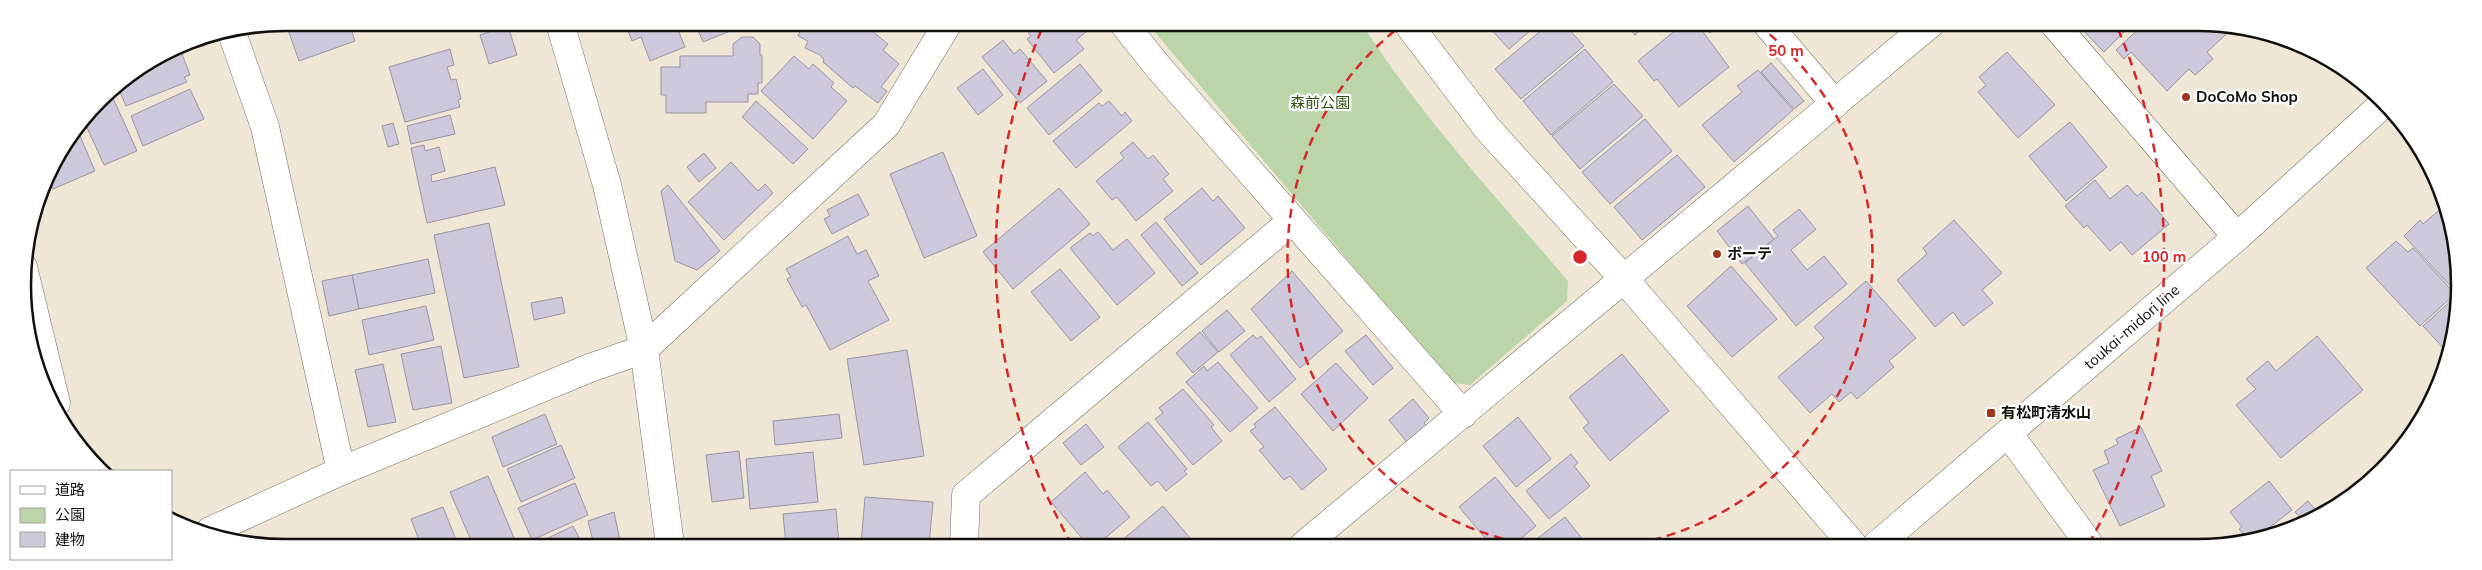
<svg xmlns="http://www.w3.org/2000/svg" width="2482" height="570" font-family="Mulish,'Noto Sans JP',sans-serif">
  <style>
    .green { fill: #bbd5a9 }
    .building { fill: #cdc9da; stroke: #9995a5 }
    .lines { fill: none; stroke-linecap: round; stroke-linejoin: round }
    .minor-casing { stroke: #776f61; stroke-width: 29 }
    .tertiary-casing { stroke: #776f61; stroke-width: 29 }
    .secondary-casing { stroke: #776f61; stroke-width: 29 }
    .minor { stroke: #fff; stroke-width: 28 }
    .tertiary { stroke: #fff; stroke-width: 28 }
    .secondary { stroke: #fff; stroke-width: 28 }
    .ring { fill: none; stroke: #d62828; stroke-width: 2.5; stroke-dasharray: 9 6 }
    .poi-dot { fill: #9e361c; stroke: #fff; stroke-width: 2 }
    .labels { text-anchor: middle; stroke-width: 4.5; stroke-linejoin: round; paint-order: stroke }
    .poi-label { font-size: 15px; font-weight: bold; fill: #13100b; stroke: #fff; text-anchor: start }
    .park-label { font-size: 15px; fill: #325213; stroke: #fff }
    .street-label { font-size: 15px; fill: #13100b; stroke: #fff }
    .rim { fill: none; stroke: #13100b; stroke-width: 2.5 }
    .centre { fill: #d62828; stroke: #fff; stroke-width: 2.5 }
    .ring-label { font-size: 15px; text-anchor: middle; font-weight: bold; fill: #d62828; stroke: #fff; stroke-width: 4.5; stroke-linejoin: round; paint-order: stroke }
  </style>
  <rect width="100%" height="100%" fill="#efe6d6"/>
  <!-- green -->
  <path class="green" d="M1148,24H1362C1421,116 1497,198 1568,281L1567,301L1470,385L1452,383Z"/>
  <!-- building -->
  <g class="building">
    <path d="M290,23H349L355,41L299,61L286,24Z"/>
    <path d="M625,23H680L676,25L685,47L650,61L641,37L632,41Z"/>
    <path d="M695,23H747L748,24L703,42Z"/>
    <path d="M804,23H848L854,27L856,23H862L888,44L883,50L899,64L881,87L887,91L878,103L855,86L853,88L823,62L824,60L820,55L805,48L808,41L798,36Z"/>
    <path d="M1012,23H1026L1018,30Z"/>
    <path d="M1039,23H1079L1086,32L1076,40L1084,49L1054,73L1027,39L1031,36L1028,32Z"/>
    <path d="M1489,24H1538L1509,49L1487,25Z"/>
    <path d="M1549,24H1564L1584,46L1521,99L1495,69Z"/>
    <path d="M1626,24H1647L1635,35Z"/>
    <path d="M1683,24H1697L1729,67L1679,107L1657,79L1654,81L1638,61Z"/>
    <path d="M1702,24H1720L1710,33Z"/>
    <path d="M2078,25H2127L2129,27L2104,52Z"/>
    <path d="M2143,25H2232L2235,26L2207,52L2213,59L2195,75L2189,69L2167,91L2131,52L2124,59L2116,50Z"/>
    <path d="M508,26L517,55L489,64L480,35Z"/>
    <path d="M742,37H753L760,44V55H762V83H758V94H748V102H706V113H666V95H661V67H680V56H733V44Z"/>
    <path d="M1003,40L1014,54L1020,49L1047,81L1020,103L982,57Z"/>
    <path d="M179,46L190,75L184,77L187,82L126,106L117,85Z"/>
    <path d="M450,49L454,65L447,67L451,80L456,79L461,99L458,100L460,107L405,122L389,67Z"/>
    <path d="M1585,49L1613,82L1551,135L1523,101Z"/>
    <path d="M2007,52L2055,105L2018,138L1978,92L1986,85L1979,77Z"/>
    <path d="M794,56L809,69L813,64L834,83L831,87L847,101L813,139L761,91Z"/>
    <path d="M1771,63L1804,101L1794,109L1761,72Z"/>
    <path d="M1080,64L1102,91L1049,135L1027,108Z"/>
    <path d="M983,69L1003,95L978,115L957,88Z"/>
    <path d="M1758,70L1793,110L1734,162L1702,125L1742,92L1737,86Z"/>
    <path d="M1614,84L1643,116L1580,169L1552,136Z"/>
    <path d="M190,89L204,119L143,146L131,116Z"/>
    <path d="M112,96L137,151L104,165L85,123L102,100Z"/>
    <path d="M756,101L808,149L793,164L742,117Z"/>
    <path d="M1109,101L1122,116L1125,112L1132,121L1076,168L1053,141L1099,103L1102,106Z"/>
    <path d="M450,115L455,134L411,144L407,126Z"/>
    <path d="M1645,119L1672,151L1610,204L1582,172Z"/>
    <path d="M2070,122L2107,167L2066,201L2029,156Z"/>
    <path d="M393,123L399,144L388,147L382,126Z"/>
    <path d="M80,136L95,171L53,189L47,178L50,169L73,139Z"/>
    <path d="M1133,142L1148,159L1153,155L1169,174L1163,179L1173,191L1136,221L1117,197L1112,200L1096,181L1124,158L1120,153Z"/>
    <path d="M424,145L425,151L439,147L445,171L431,175L432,182L495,167L505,205L427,223L411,148Z"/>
    <path d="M943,152L977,236L924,258L890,174Z"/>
    <path d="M704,153L716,168L699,182L687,167Z"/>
    <path d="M1677,155L1705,187L1642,240L1614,207Z"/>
    <path d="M731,162L758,191L765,184L773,193L724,240L688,202Z"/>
    <path d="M2095,180L2110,199L2127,185L2137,196L2142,192L2169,224L2132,255L2121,242L2110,251L2087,225L2084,228L2065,206Z"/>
    <path d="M668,185L720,251L697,270L675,261L661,191Z"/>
    <path d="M1059,188L1090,224L1013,289L983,252Z"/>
    <path d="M1202,188L1213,201L1218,196L1245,228L1201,265L1164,219Z"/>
    <path d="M858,194L869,215L832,234L824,219L830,216L827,210Z"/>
    <path d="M1748,206L1774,239L1742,264L1717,231Z"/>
    <path d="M2444,206L2451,217L2455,291L2404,236L2420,220L2423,224Z"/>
    <path d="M1799,209L1816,229L1791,250L1807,270L1824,256L1847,284L1796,326L1745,263L1778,236L1773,230Z"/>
    <path d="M1954,220L2002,273L1982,290L1993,303L1963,326L1953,312L1935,327L1897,280L1927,254L1923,248Z"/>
    <path d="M1156,222L1198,273L1182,286L1141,235Z"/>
    <path d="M489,223L519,367L464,378L434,235Z"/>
    <path d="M1098,232L1113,250L1127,239L1155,273L1117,305L1070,248L1090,233L1093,236Z"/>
    <path d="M848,236L857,254L866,250L879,276L868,281L889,320L830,350L806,305L802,307L787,279L791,277L786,269Z"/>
    <path d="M2396,241L2408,252L2413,248L2455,294L2420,326L2366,268Z"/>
    <path d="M428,259L435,293L359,309L352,275Z"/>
    <path d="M1731,266L1777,319L1732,357L1687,306Z"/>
    <path d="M1060,269L1100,317L1071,341L1031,292Z"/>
    <path d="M1292,271L1343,331L1300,368L1251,309Z"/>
    <path d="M352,275L359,309L329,316L322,281Z"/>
    <path d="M1866,281L1916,338L1889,361L1894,367L1857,399L1851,392L1839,402L1832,394L1810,413L1778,377L1824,338L1814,327Z"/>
    <path d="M2456,296L2457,320L2447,352L2423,326Z"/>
    <path d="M562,297L565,313L534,320L531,303Z"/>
    <path d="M426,306L434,340L369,355L362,320Z"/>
    <path d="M1227,310L1245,331L1219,352L1202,331Z"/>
    <path d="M1200,332L1218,352L1193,373L1176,353Z"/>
    <path d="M1253,335L1257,339L1261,336L1296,379L1269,402L1230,355Z"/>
    <path d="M1366,335L1393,368L1373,385L1345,351Z"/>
    <path d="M2317,336L2363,390L2281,458L2236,405L2256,389L2246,379L2268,361L2276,371Z"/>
    <path d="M441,346L452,403L413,410L401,354Z"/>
    <path d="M907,350L924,456L864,465L847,359Z"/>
    <path d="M1622,354L1669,411L1610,461L1583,428L1589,423L1569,397Z"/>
    <path d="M1218,362L1258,408L1230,432L1186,382L1204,366L1207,371Z"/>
    <path d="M1336,363L1368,398L1333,431L1301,394Z"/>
    <path d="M383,364L396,422L368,427L355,370Z"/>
    <path d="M1183,389L1214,425L1211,427L1222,441L1193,465L1155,419L1163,413L1159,408Z"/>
    <path d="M1413,399L1429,418L1424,423L1429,428L1409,445L1389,420Z"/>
    <path d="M1275,407L1327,469L1302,490L1290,476L1284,480L1259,450L1264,447L1250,431L1256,427L1254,424Z"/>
    <path d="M545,414L557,444L503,467L492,437Z"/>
    <path d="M839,414L842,438L775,445L773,421Z"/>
    <path d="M1518,417L1551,459L1516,487L1483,446Z"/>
    <path d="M1148,422L1187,469L1184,471L1187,474L1166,491L1158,481L1151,486L1118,447Z"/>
    <path d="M1086,424L1104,447L1081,465L1063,443Z"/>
    <path d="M2141,427L2162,471L2151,476L2165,506L2120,526L2093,470L2109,463L2104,451L2118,444L2116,439Z"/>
    <path d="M561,445L575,478L521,502L507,469Z"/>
    <path d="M739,451L744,498L712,502L706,455Z"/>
    <path d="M813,452L818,502L750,509L746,459Z"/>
    <path d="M1571,454L1578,463L1574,466L1590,486L1549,519L1526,491Z"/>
    <path d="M1085,472L1103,494L1107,490L1130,517L1097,545H1088L1051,502Z"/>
    <path d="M488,476L517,545H473L450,492Z"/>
    <path d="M1495,477L1536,526L1513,545H1491L1459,507Z"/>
    <path d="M2269,481L2292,510L2256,538L2248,540L2239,529L2242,527L2230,512Z"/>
    <path d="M575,483L588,515L532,540L518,508Z"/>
    <path d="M865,497L933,502L929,545H861Z"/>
    <path d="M2308,501L2320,515L2305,523L2295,512Z"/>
    <path d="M1163,506L1196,545H1124L1121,541Z"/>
    <path d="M443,507L458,545H421L411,519Z"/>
    <path d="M836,509L839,545H786L783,514Z"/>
    <path d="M614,512L621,545H594L588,521Z"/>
    <path d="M1565,517L1587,545H1529Z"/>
    <path d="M573,526L583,545H539L547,541L546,539Z"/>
  </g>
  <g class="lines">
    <defs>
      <g id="minor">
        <path d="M1123,23L1159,68L1463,414"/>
        <path d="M1767,24L1835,104"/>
        <path d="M2055,25L2237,237"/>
        <path d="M232,33L265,127L341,471"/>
        <path d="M23,267L56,403"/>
        <path d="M2008,433L2087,541V545"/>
        <path d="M210,531L341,471L590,368L644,349L886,125L948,23"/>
        <path d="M964,545L966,495L1292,221"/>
        <path d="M1304,545L1930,24"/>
      </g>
      <g id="tertiary">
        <path d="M560,23L607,185L644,349L670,545"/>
        <path d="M1408,24L1487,128L1624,279L1853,545"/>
      </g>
      <path id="secondary" d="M1877,545L2237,237L2382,105"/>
    </defs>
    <!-- minor casing -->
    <use href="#minor" class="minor-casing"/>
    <!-- tertiary casing -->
    <use href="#tertiary" class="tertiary-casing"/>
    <!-- secondary casing -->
    <use href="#secondary" class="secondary-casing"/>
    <!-- minor -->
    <use href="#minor" class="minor"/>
    <!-- tertiary -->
    <use href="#tertiary" class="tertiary"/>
    <!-- secondary -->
    <use href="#secondary" class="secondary"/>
  </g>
  <!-- distance rings -->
  <g class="ring">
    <path d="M1532 545A292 292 0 0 1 1402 25M1758 25A292 292 0 0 1 1628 545"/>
    <path d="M1072 545A584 584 0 0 1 1044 24M2118 29A584 584 0 0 1 2088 545"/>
  </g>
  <!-- markers -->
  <g class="poi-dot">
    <circle cx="2186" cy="97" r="5"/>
    <circle cx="1717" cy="254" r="5"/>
    <rect x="1986" y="408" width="10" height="10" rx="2.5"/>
  </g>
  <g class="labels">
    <!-- poi labels -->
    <g class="poi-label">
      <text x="2196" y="102">DoCoMo Shop</text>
      <text x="1727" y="259">ボーテ</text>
      <text x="2001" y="418">有松町清水山</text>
    </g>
    <!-- park labels -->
    <g class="park-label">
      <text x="1320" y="108">森前公園</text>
    </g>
    <!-- street labels -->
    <g class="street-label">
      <text transform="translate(2132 327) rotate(-41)" y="5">toukai-midori line</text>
    </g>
  </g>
  <!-- crop -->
  <path d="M0 0H2482V570H0ZM285 31H2197A254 254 0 0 1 2451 285V285A254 254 0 0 1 2197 539H285A254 254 0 0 1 31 285V285A254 254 0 0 1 285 31Z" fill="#fff" fill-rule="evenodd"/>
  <path class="rim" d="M285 31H2197A254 254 0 0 1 2451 285V285A254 254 0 0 1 2197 539H285A254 254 0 0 1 31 285V285A254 254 0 0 1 285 31Z"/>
  <circle cx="1580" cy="257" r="8" class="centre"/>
  <g class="ring-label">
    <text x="1786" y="56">50 m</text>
    <text x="2164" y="262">100 m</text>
  </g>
  <!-- legend -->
  <rect x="10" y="470" width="162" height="90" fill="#ffffff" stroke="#a19f9d"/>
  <rect x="20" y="486" width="25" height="8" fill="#ffffff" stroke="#a19f9d"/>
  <text x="55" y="495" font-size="15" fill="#13100b">道路</text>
  <rect x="20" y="508" width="25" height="15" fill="#bbd5a9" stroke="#a19f9d"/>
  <text x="55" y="520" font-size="15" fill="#13100b">公園</text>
  <rect x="20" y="532" width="25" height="15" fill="#cdc9da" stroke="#a19f9d"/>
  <text x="55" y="545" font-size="15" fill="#13100b">建物</text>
</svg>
